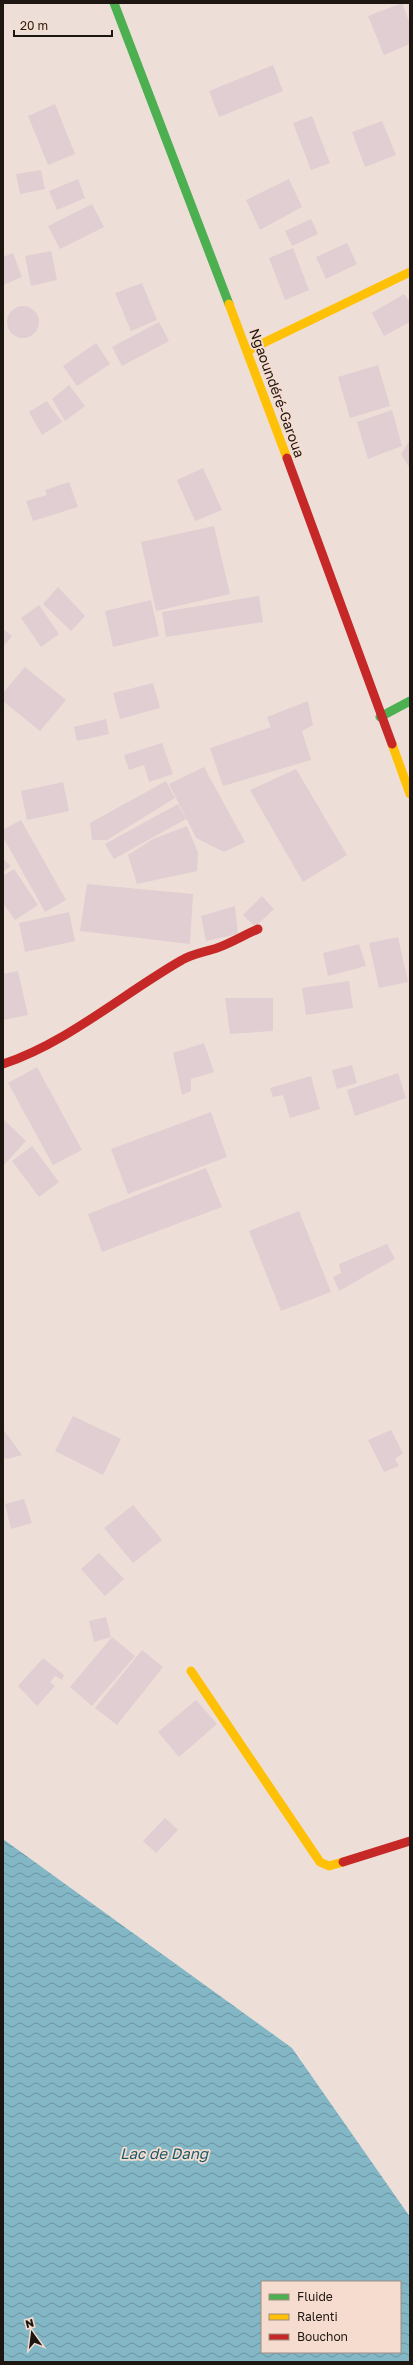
<svg xmlns="http://www.w3.org/2000/svg" width="413" height="2365" font-family="'Golos Text',sans-serif">
  <style>
    .water { fill: url(#water-waves); fill-rule: evenodd }
    .building { fill: #e0ced2 }
    .lines { fill: none; stroke-linecap: round; stroke-linejoin: round }
    .fast { stroke: #4caf50; stroke-width: 9 }
    .slow { stroke: #ffc107; stroke-width: 9 }
    .jam { stroke: #c62828; stroke-width: 9 }
    .labels { text-anchor: middle; stroke-width: 3.5; stroke-linejoin: round; paint-order: stroke }
    .street-label { font-size: 14px; fill: #1e1611; stroke: #f5dccf }
    .water-label { font-size: 15px; font-style: italic; fill: #195a6c; stroke: #f5dccf }
  </style>
  <defs>
    <pattern id="water-waves" width="16" height="10" patternUnits="userSpaceOnUse"><rect width="16" height="10" fill="#83b7c6"/><path d="M0 5q4-4 8 0t8 0" fill="none" stroke="#6b949f"/></pattern>
  </defs>
  <rect width="100%" height="100%" fill="#eddfd7"/>
  <!-- water -->
  <path class="water" d="M3,1839L292,2048L410,2217V2362H3ZM262,2282H400V2352H262Z"/>
  <!-- building -->
  <g class="building">
    <path d="M402,3L410,24V44L384,55L368,16Z"/>
    <path d="M273,65L283,91L219,117L209,91Z"/>
    <path d="M55,104L75,154L48,165L28,116Z"/>
    <path d="M312,116L330,163L311,170L293,123Z"/>
    <path d="M382,121L396,155L365,167L352,132Z"/>
    <path d="M41,170L45,189L20,194L16,174Z"/>
    <path d="M78,179L85,198L57,210L49,191Z"/>
    <path d="M289,179L302,207L260,230L246,200Z"/>
    <path d="M92,204L104,227L60,249L48,226Z"/>
    <path d="M311,219L318,234L292,246L285,231Z"/>
    <path d="M347,243L357,264L326,279L316,257Z"/>
    <path d="M293,248L309,290L285,300L269,258Z"/>
    <path d="M51,251L57,280L31,286L25,256Z"/>
    <path d="M13,253L22,277L3,285V257Z"/>
    <path d="M142,283L157,320L131,331L115,293Z"/>
    <path d="M404,294L410,302V322L384,336L372,313Z"/>
    <circle cx="23" cy="322" r="16"/>
    <path d="M159,322L169,341L122,366L112,347Z"/>
    <path d="M96,343L110,364L77,386L63,366Z"/>
    <path d="M378,365L390,406L350,418L338,377Z"/>
    <path d="M69,385L85,406L65,421L52,399Z"/>
    <path d="M47,401L62,422L42,435L29,412Z"/>
    <path d="M392,410L402,446L368,459L357,422Z"/>
    <path d="M410,440V469L401,454Z"/>
    <path d="M203,468L222,510L195,521L177,480Z"/>
    <path d="M69,482L78,507L33,521L26,501L47,495L45,490Z"/>
    <path d="M214,526L230,594L156,611L141,542Z"/>
    <path d="M58,587L85,616L71,631L43,604Z"/>
    <path d="M259,596L263,622L166,637L162,612Z"/>
    <path d="M151,600L159,636L113,647L105,611Z"/>
    <path d="M39,605L59,634L41,647L21,618Z"/>
    <path d="M3,629L12,636L3,647Z"/>
    <path d="M25,667L66,700L40,731L3,701V693Z"/>
    <path d="M153,683L160,708L120,719L113,693Z"/>
    <path d="M308,701L313,725L302,731L311,760L223,786L210,748L271,727L267,717Z"/>
    <path d="M106,719L109,734L77,741L74,727Z"/>
    <path d="M162,743L173,774L149,782L144,765L129,770L124,755Z"/>
    <path d="M204,767L245,842L224,852L196,838L169,784Z"/>
    <path d="M296,769L347,855L303,882L250,790Z"/>
    <path d="M166,781L175,798L107,840H92L90,823Z"/>
    <path d="M63,782L69,811L27,820L21,791Z"/>
    <path d="M178,804L186,819L114,859L105,844Z"/>
    <path d="M21,820L66,900L45,912L3,837V830Z"/>
    <path d="M187,826L198,853L197,871L137,884L128,855L153,839Z"/>
    <path d="M3,859L11,866L3,872Z"/>
    <path d="M14,869L38,905L15,920L3,903V876Z"/>
    <path d="M87,884L193,894L190,944L80,931Z"/>
    <path d="M262,896L274,909L255,927L243,915Z"/>
    <path d="M235,906L238,934L206,941L201,916Z"/>
    <path d="M69,912L75,941L25,952L19,923Z"/>
    <path d="M398,937L408,982L379,988L369,943Z"/>
    <path d="M359,944L366,966L328,976L323,953Z"/>
    <path d="M18,971L28,1015L3,1020V974Z"/>
    <path d="M349,981L353,1008L306,1015L302,988Z"/>
    <path d="M225,998H273V1031L230,1034Z"/>
    <path d="M204,1043L214,1072L191,1079V1091L182,1095L173,1053Z"/>
    <path d="M352,1065L357,1083L337,1089L332,1070Z"/>
    <path d="M37,1067L82,1150L53,1165L8,1083Z"/>
    <path d="M398,1073L406,1098L355,1116L347,1090Z"/>
    <path d="M311,1076L320,1109L290,1118L283,1095L273,1097L270,1088Z"/>
    <path d="M211,1112L227,1157L128,1194L111,1149Z"/>
    <path d="M3,1119L26,1141L3,1166Z"/>
    <path d="M32,1146L59,1182L39,1197L12,1161Z"/>
    <path d="M206,1168L222,1207L102,1252L88,1214Z"/>
    <path d="M299,1211L331,1292L281,1311L249,1231Z"/>
    <path d="M387,1244L395,1259L339,1291L333,1277L341,1273L339,1264Z"/>
    <path d="M73,1416L121,1439L103,1475L55,1451Z"/>
    <path d="M3,1429L22,1455L7,1459L3,1457Z"/>
    <path d="M391,1430L403,1453L395,1459L399,1466L384,1472L368,1440Z"/>
    <path d="M24,1499L32,1523L11,1529L5,1504Z"/>
    <path d="M133,1505L162,1540L133,1563L104,1528Z"/>
    <path d="M99,1553L124,1579L105,1596L81,1569Z"/>
    <path d="M106,1617L111,1637L94,1642L89,1621Z"/>
    <path d="M112,1637L135,1656L92,1706L70,1687Z"/>
    <path d="M142,1650L163,1667L117,1725L95,1708Z"/>
    <path d="M43,1658L64,1675L62,1680L55,1676L50,1682L55,1686L37,1706L18,1686Z"/>
    <path d="M196,1700L217,1724L179,1757L158,1732Z"/>
    <path d="M165,1818L178,1830L156,1853L143,1841Z"/>
  </g>
  <g class="lines">
    <!-- fast -->
    <g class="fast">
      <path d="M114,3L229,304"/>
      <path d="M380,717L410,701"/>
    </g>
    <!-- slow -->
    <g class="slow">
      <path d="M229,304L287,458"/>
      <path d="M247,351L410,272"/>
      <path d="M392,744L410,794"/>
      <path d="M191,1671L320,1862L329,1866L343,1862"/>
    </g>
    <!-- jam -->
    <g class="jam">
      <path d="M287,458L392,744"/>
      <path d="M3,1064C67,1043 124,993 182,960C192,954 205,952 217,948C231,943 244,935 258,929"/>
      <path d="M343,1862L410,1841"/>
    </g>
  </g>
  <g class="labels">
    <!-- street labels -->
    <g class="street-label">
      <text transform="translate(277 393) rotate(70)" y="5">Ngaoundéré-Garoua</text>
    </g>
    <!-- water labels -->
    <g class="water-label">
      <text x="164" y="2159">Lac de Dang</text>
    </g>
  </g>
  <!-- border -->
  <rect width="413" height="2365" fill="none" stroke="#1e1611" stroke-width="8"/>
  <!-- legend -->
  <rect x="261" y="2281" width="140" height="72" fill="#f5dccf" stroke="#9f8d83"/>
  <rect x="269" y="2294" width="20" height="6" fill="#4caf50" stroke="#9f8d83"/>
  <text x="297" y="2301" font-size="12" fill="#1e1611">Fluide</text>
  <rect x="269" y="2314" width="20" height="6" fill="#ffc107" stroke="#9f8d83"/>
  <text x="297" y="2321" font-size="12" fill="#1e1611">Ralenti</text>
  <rect x="269" y="2334" width="20" height="6" fill="#c62828" stroke="#9f8d83"/>
  <text x="297" y="2341" font-size="12" fill="#1e1611">Bouchon</text>
  <!-- north arrow -->
  <g transform="translate(32 2333) rotate(346)" stroke="#f5dccf" stroke-width="3" paint-order="stroke">
  <path d="M0-3L7 15L0 10L-7 15Z" fill="#1e1611"/>
  <text y="-6" font-size="11" font-weight="bold" text-anchor="middle" fill="#1e1611">N</text>
  </g>
  <!-- scale -->
  <path d="M14 30v6h98v-6" fill="none" stroke="#1e1611" stroke-width="2"/>
  <text x="20" y="30" font-size="12" fill="#1e1611" stroke="#f5dccf" stroke-width="3" paint-order="stroke">20 m</text>
</svg>
